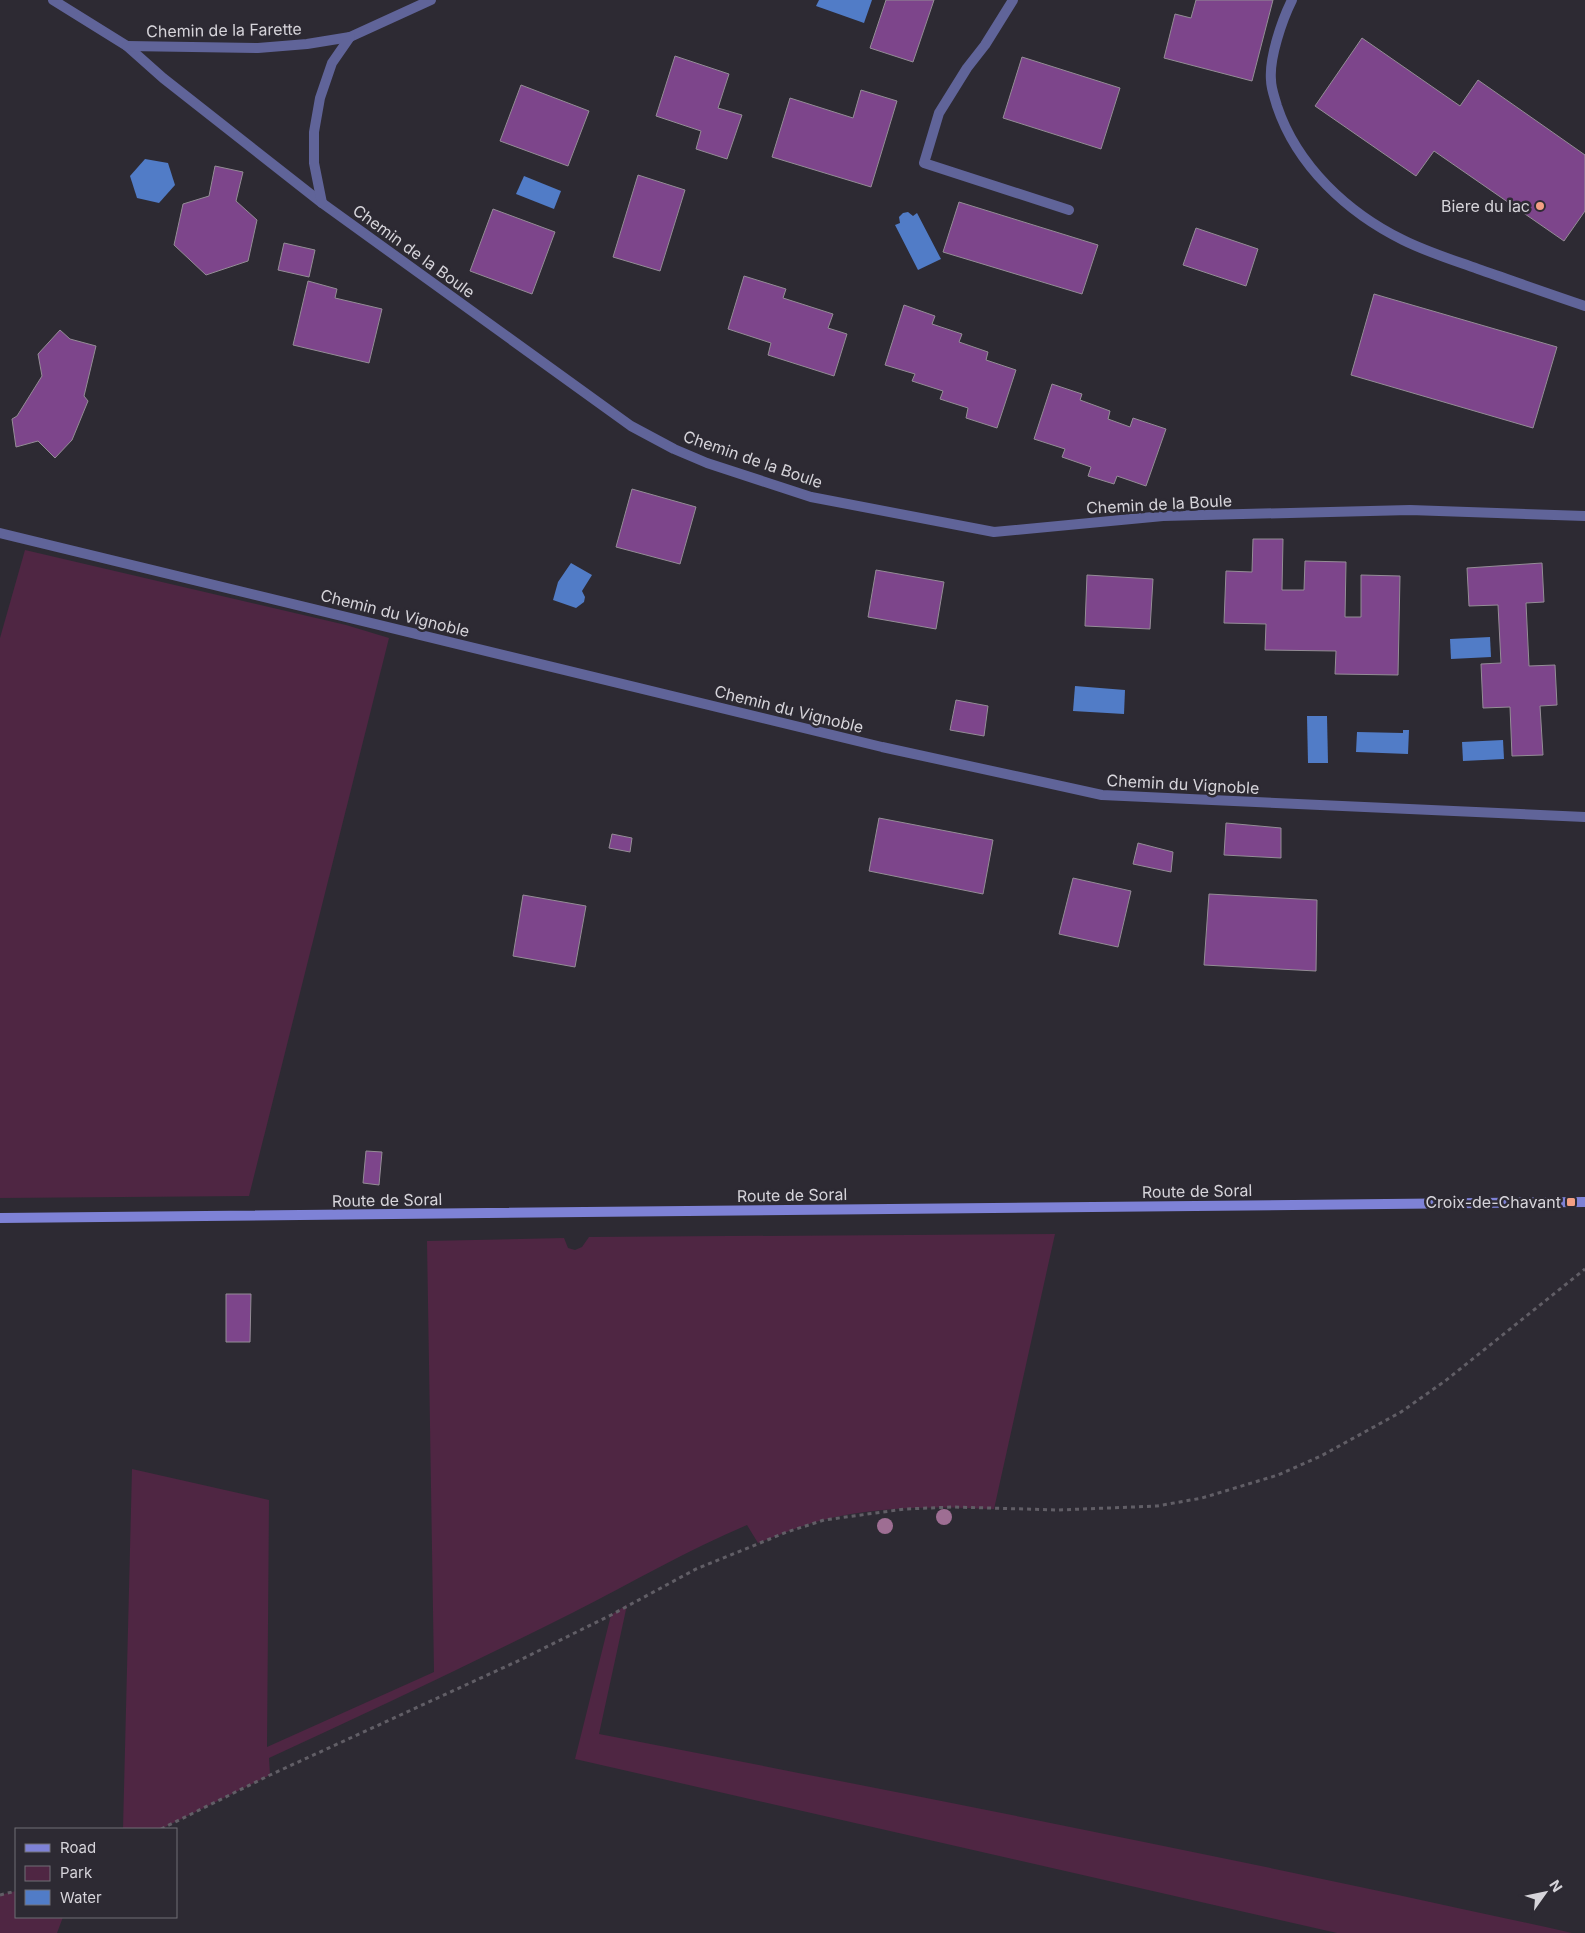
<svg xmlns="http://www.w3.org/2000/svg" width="1585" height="1933" font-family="Inter,sans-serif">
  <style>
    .green { fill: #4f2643 }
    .water { fill: #517cc7 }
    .building { fill: #7d458b; stroke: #948d96 }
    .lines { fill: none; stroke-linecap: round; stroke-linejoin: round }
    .path { stroke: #615e66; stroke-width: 3; stroke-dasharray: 4 4; stroke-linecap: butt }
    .lane { stroke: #606499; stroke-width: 10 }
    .street { stroke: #606499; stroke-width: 10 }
    .secondary { stroke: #7e82d6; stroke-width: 10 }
    .tree { fill: #9e6e93 }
    .poi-dot { fill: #f39f84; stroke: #2d2a33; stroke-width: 2 }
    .labels { text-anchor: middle; stroke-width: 5; stroke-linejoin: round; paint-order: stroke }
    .street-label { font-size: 16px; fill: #d6d4da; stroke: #2d2a33 }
    .poi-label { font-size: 16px; fill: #d6d4da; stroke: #2d2a33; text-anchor: end }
  </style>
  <rect width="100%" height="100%" fill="#2d2a33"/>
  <!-- green -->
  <g class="green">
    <path d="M25,550L346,625L389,638L249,1196L0,1198V638Z"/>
    <path d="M1055,1234L994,1509C939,1506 876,1506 823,1520C800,1526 779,1535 758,1543L747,1525C688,1550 631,1583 574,1612C473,1663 371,1711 269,1758L270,1775L161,1829H123L132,1469L269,1500L267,1747L434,1672L427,1241L564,1238L568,1248L575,1250L582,1247L589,1237Z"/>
    <path d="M627,1605L599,1734C924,1797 1249,1861 1572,1933H1337L575,1759L611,1615Z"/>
    <path d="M16,1891V1917H63L57,1933H0V1895Z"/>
  </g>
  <!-- water -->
  <g class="water">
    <path d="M819,0H872L864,23L816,6Z"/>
    <path d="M145,159L168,163L175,185L159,203L137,198L130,176Z"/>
    <path d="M524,176L561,191L554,209L516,194Z"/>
    <path d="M908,212L913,216L917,213L941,259L918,270L895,225L900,223L899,217L903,213Z"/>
    <path d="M571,563L592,575L582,591L585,597L584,602L576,608L553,600L558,582Z"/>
    <path d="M1490,637L1491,657L1451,659L1450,639Z"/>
    <path d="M1075,686L1125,690L1124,714L1073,711Z"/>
    <path d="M1307,716H1327L1328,763H1308Z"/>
    <path d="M1403,730H1409L1408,754L1356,752L1357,732L1403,733Z"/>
    <path d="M1503,740L1504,759L1463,761L1462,742Z"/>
  </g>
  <!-- building -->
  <g class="building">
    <path d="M886,0H934L913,62L870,48Z"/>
    <path d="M1196,0H1273L1252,81L1164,58L1175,14L1191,18Z"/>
    <path d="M1362,38L1460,106L1478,80L1585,155V211L1564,241L1434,151L1416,176L1315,106Z"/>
    <path d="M675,56L729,74L718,108L742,115L727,159L696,149L701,131L656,116Z"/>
    <path d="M1022,57L1120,88L1101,149L1003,118Z"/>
    <path d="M521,85L589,111L568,166L500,141Z"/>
    <path d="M861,90L897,101L871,187L772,157L790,98L853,118Z"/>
    <path d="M215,166L243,172L236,201L257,220L248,261L206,275L174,245L183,204L209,196Z"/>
    <path d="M638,175L685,190L660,271L613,257Z"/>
    <path d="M959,202L1098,245L1082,294L943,252Z"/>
    <path d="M493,209L555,232L532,294L470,271Z"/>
    <path d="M1196,228L1258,249L1246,286L1183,265Z"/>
    <path d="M284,243L315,250L309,277L278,270Z"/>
    <path d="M744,276L786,289L783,298L833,314L828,328L847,334L834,376L768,355L771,343L728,329Z"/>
    <path d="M308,281L337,289L335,298L382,309L369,363L293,345Z"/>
    <path d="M1374,294L1557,347L1533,428L1351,375Z"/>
    <path d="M904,305L935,316L932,324L962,334L959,342L988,352L986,360L1016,370L997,428L966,418L968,408L940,399L943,391L912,381L915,374L885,365Z"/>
    <path d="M60,330L70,339L96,346L84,396L88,401L72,440L55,458L38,441L16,447L12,419L17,416L42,376L38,354Z"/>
    <path d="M1052,384L1082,394L1080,400L1110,411L1108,419L1130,427L1133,418L1166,429L1146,486L1117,476L1114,484L1088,476L1091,467L1062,457L1065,449L1034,439Z"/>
    <path d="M632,489L696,507L680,564L616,547Z"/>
    <path d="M1253,539H1283L1282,590H1304L1305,561L1346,562L1345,617H1361V575L1400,576L1398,675L1335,674L1336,651L1265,650L1266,624L1224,623L1226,571L1252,572Z"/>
    <path d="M1542,563L1544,602L1526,603L1529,666L1555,665L1557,705L1540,706L1543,755L1512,756L1510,707L1483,708L1481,664L1501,663L1498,605L1469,606L1467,568Z"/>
    <path d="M876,570L944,582L936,629L868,617Z"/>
    <path d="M1087,575L1153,579L1150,629L1085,626Z"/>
    <path d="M956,700L988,706L984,736L950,730Z"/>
    <path d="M879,818L993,840L983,894L869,871Z"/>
    <path d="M1226,823L1281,828V858L1224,855Z"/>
    <path d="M612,834L632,838L630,852L609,848Z"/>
    <path d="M1138,843L1173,852L1171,872L1133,864Z"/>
    <path d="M1073,878L1131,891L1118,947L1059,934Z"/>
    <path d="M1209,894L1317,900L1316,971L1204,965Z"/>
    <path d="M523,895L586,906L575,967L513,956Z"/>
    <path d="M366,1151L382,1152L379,1185L363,1183Z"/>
    <path d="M226,1294H251L250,1342H226Z"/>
  </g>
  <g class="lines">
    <!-- path -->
    <g class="path">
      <path d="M161,1829L270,1775L520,1660L611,1615L696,1569L787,1532L824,1520L905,1509L953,1507L1059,1510L1157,1506L1202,1498L1278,1475L1321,1456L1401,1412L1445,1381L1585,1269"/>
      <path d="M0,1895L16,1891"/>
    </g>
    <!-- lane -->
    <path class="lane" d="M1013,0L985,45L967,68L939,113L924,163L1069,210"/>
    <!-- street -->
    <g class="street">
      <path d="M53,0L127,46L163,78L322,203L631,426L674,449L707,463L811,497L994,532L1163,516L1410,510L1585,516"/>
      <path d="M1292,0C1282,20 1269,58 1271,80C1271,89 1275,98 1277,106C1297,166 1348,213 1403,240C1427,252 1453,260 1478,269C1513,281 1549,294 1585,306"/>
      <path d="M127,46L258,48L307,44L350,37L431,0"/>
      <path d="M322,203L314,163V132L320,98L332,63L350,37"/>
      <path d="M0,533L882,747L1102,795L1585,817"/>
    </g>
    <!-- secondary -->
    <path class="secondary" d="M0,1218L1585,1202"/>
  </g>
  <!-- trees -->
  <g class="tree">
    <circle cx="944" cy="1517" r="8"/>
    <circle cx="885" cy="1526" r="8"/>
  </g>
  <!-- markers -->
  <g class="poi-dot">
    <circle cx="1540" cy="206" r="5"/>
    <rect x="1566" y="1197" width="10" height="10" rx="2.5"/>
  </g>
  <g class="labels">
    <!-- street labels -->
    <g class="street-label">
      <text transform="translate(224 30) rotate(-1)" y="6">Chemin de la Farette</text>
      <text transform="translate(414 251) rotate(36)" y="6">Chemin de la Boule</text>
      <text transform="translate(753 459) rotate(19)" y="6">Chemin de la Boule</text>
      <text transform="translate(1159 504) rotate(-3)" y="6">Chemin de la Boule</text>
      <text transform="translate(395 613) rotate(14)" y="6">Chemin du Vignoble</text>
      <text transform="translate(789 709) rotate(14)" y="6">Chemin du Vignoble</text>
      <text transform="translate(1183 784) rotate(3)" y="6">Chemin du Vignoble</text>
      <text transform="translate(1197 1191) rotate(-1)" y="6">Route de Soral</text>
      <text transform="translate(792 1195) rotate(-1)" y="6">Route de Soral</text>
      <text transform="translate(387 1200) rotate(-1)" y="6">Route de Soral</text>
    </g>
    <!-- poi labels -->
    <g class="poi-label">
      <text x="1530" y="212">Biere du lac</text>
      <text x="1561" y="1208">Croix-de-Chavant</text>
    </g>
  </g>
  <!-- legend -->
  <rect x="15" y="1828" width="162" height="90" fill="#2d2a33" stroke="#716e76"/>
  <rect x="25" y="1844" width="25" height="8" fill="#7e82d6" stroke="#716e76"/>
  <text x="60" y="1853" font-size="15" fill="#d6d4da">Road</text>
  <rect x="25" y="1866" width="25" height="15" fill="#4f2643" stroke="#716e76"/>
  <text x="60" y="1878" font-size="15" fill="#d6d4da">Park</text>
  <rect x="25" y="1890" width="25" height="15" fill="#517cc7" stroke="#716e76"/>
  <text x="60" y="1903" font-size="15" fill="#d6d4da">Water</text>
  <!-- north arrow -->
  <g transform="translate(1545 1893) rotate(57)" stroke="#2d2a33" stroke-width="4" paint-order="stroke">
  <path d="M0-4L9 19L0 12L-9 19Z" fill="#d6d4da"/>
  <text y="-8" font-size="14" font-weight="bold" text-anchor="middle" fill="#d6d4da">N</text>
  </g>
</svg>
